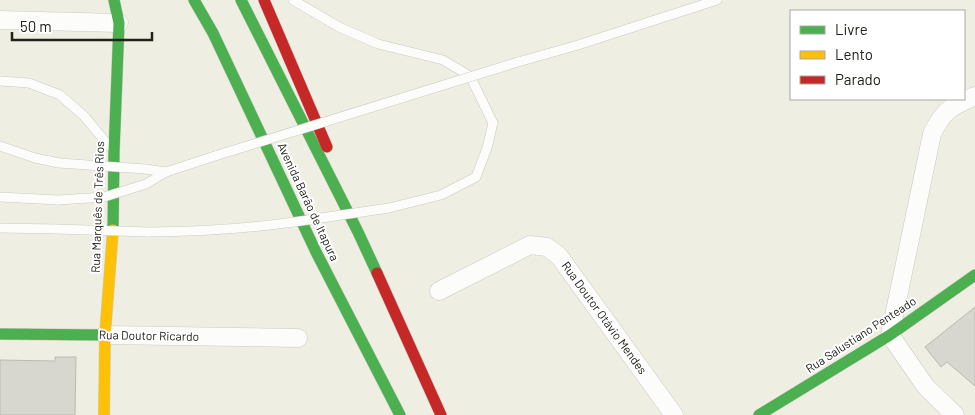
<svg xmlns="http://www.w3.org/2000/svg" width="975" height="415" font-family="Barlow,sans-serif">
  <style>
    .building { fill: #d7d7cf; stroke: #babab2 }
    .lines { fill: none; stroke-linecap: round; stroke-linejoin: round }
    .lane-casing { stroke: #cacac1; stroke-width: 10 }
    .street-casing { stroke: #cacac1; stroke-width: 19 }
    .fast-casing { stroke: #cacac1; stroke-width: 12 }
    .slow-casing { stroke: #cacac1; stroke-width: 12 }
    .jam-casing { stroke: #cacac1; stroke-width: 12 }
    .lane { stroke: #fcfcfb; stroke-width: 9 }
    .street { stroke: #fcfcfb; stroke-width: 18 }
    .fast { stroke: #4caf50; stroke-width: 11 }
    .slow { stroke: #ffc107; stroke-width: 11 }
    .jam { stroke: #c62828; stroke-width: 11 }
    .lane-bridge-casing { stroke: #cacac1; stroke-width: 10; stroke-linecap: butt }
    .lane-bridge { stroke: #fcfcfb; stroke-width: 9 }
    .labels { text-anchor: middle; stroke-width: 4; stroke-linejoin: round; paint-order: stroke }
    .street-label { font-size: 12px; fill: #22221b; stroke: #fff }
  </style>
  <rect width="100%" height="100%" fill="#eeeee3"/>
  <!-- building -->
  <g class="building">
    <path d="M975,307V386L947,362L941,367L925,347Z"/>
    <path d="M55,357H76L75,415H0V360L55,361Z"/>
  </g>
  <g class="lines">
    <defs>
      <g id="lane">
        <path d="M293,0L339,27L378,44L443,60L470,76L493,123L487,148L476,177L441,195L389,208"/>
        <path d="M518,62L578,45L717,0"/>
        <path d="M0,81L29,83L60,95L84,116L109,146"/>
        <path d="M0,146L35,158L59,163"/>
        <path d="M145,169L166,172"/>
        <path d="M146,184L166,172L218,155"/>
        <path d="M0,197L58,200"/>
        <path d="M0,228L56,229"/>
        <path d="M148,232C198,232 244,229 294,222"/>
      </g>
      <g id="street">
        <path d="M0,20L119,23"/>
        <path d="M439,291L530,245L547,247L559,256L674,415"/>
        <path d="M105,335L298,338"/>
        <path d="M955,415L926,387L890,335L932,134C944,109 951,107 975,96"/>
      </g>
      <g id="fast">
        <path d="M194,0L213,33L316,252L400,415"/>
        <path d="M241,0L358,232L377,273"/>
        <path d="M113,230L114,152L119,23L114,0"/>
        <path d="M0,334L105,335"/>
        <path d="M759,415L890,335L975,275"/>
      </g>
      <path id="slow" d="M104,415L105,335L113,230"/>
      <g id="jam">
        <path d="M264,0L327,147"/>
        <path d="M377,273L441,415"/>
      </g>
    </defs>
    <!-- lane casing -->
    <use href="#lane" class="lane-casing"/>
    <!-- street casing -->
    <use href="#street" class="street-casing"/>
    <!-- fast casing -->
    <use href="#fast" class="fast-casing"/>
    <!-- slow casing -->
    <use href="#slow" class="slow-casing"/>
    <!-- jam casing -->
    <use href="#jam" class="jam-casing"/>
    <!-- lane -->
    <use href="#lane" class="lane"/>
    <!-- street -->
    <use href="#street" class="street"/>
    <!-- fast -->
    <use href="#fast" class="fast"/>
    <!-- slow -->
    <use href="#slow" class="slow"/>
    <!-- jam -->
    <use href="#jam" class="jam"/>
    <defs>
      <g id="lane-bridge">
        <path d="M218,155L518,62"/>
        <path d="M59,163L145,169"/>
        <path d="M58,200L104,197L146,184"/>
        <path d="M294,222L389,208"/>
        <path d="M56,229L148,232"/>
      </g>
    </defs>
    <!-- lane-bridge casing -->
    <use href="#lane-bridge" class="lane-bridge-casing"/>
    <!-- lane-bridge -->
    <use href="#lane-bridge" class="lane-bridge"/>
  </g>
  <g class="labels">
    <!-- street labels -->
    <g class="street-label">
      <text transform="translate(308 202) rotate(65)" y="4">Avenida Barão de Itapura</text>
      <text transform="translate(98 207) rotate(-88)" y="4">Rua Marquês de Três Rios</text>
      <text transform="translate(604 318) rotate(54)" y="4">Rua Doutor Otávio Mendes</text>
      <text transform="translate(861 335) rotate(-33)" y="4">Rua Salustiano Penteado</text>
      <text transform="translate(149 336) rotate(1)" y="4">Rua Doutor Ricardo</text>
    </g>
  </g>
  <!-- legend -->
  <rect x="790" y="10" width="175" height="90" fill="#ffffff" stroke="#a7a7a4"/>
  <rect x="800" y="26" width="25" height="8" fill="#4caf50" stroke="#a7a7a4"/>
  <text x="835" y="35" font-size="15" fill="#22221b">Livre</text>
  <rect x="800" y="51" width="25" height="8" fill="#ffc107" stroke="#a7a7a4"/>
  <text x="835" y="60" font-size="15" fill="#22221b">Lento</text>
  <rect x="800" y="76" width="25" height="8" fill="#c62828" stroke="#a7a7a4"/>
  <text x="835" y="85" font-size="15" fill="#22221b">Parado</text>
  <!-- scale -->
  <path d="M12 32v8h140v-8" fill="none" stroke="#22221b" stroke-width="2.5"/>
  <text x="20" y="32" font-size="15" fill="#22221b" stroke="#ffffff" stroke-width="4" paint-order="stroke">50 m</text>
</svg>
